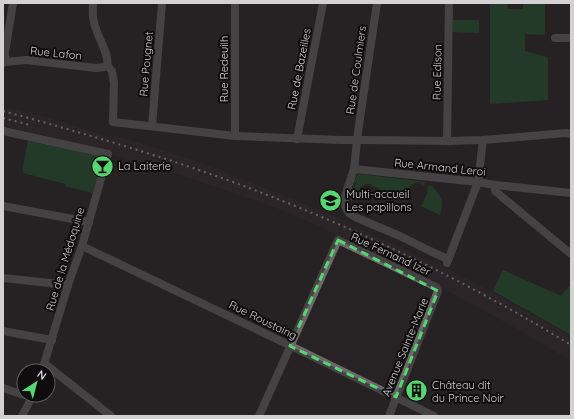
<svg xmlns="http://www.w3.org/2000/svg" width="574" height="419" font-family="Quicksand,sans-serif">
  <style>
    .built { fill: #33282d }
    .green { fill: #22582d }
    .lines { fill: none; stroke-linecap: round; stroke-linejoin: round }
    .minor { stroke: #6a6869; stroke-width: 8 }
    .rail { stroke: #b2afb0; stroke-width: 2; stroke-dasharray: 2 4; stroke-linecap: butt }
    .marked { fill: none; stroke: #55d671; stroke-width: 3; stroke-dasharray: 8 5; stroke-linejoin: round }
    .labels { text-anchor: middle; stroke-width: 4; stroke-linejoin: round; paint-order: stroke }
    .street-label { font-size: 11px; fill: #d4d1d2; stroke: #0e0c0d }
    .poi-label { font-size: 11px; fill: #d4d1d2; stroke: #0e0c0d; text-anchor: start }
  </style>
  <rect width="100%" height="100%" fill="#272224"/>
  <!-- built -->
  <path class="built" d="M3,107L46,117L105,136H117L193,160L300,202L332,215L382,239L441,265L499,296L571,336V361L521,331L454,294L334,235L324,228L274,207L163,169L114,155L84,145L3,126Z"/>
  <!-- green -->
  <g class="green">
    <path d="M490,3H507L508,9H523V3H545V35L525,34V51L548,57V100L490,104Z"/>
    <path d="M453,20H479V33L453,32Z"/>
    <path d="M28,141L103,157L93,193L65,186L66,184L23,173V171H22Z"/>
    <path d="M359,174L425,182L424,185L418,182L412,184L409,188L405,200L369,184C359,183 357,194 354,201L350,200L351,195L356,183L354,182L357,176Z"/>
    <path d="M428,186H432C441,197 445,201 440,215L421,206L427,194Z"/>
    <path d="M503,270L561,296L571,284V299L570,300L571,301V335L493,291Z"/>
  </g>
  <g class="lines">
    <!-- minor -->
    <g class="minor">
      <path d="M93,3C93,9 92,16 94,22C96,35 110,54 107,65L112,71L114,83L113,122L235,136L341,140H367L447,141L483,140L566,133L571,134"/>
      <path d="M235,3V136"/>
      <path d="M377,3L358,132L354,169L345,196V205L347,210L349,213L357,218L400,236L430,251L448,259"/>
      <path d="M555,38H571"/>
      <path d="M5,62V52L13,3"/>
      <path d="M3,63L5,62L26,60L96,68L104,67L107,65"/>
      <path d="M152,126L162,3"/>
      <path d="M3,131L108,154L82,246L68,285L42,371"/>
      <path d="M297,139L323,3"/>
      <path d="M447,141L449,3"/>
      <path d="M354,169L478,182L495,185L571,193"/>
      <path d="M495,185V191L571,254"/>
      <path d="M3,206L89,222"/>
      <path d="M82,246L287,344L434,416"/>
      <path d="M447,263L478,182L483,140"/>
      <path d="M3,278L68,285"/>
      <path d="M3,331L52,340"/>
      <path d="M45,364L111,416"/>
      <path d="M3,388L24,395"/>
      <path d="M22,416L33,395"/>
      <path d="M259,416L338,240L436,287L438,291L389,416"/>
    </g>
    <!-- rail -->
    <g class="rail">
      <path d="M3,111C76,131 148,152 219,177C342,221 460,277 571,345"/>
      <path d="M3,118L30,125"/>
    </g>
  </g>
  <!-- marked area -->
  <path d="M0 0H574V419H0ZM338,240L438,291L396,397L290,346Z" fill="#272224" fill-opacity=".55" fill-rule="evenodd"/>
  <path class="marked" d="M338,240L438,291L396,397L290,346Z"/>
  <!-- icons -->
  <defs>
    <symbol id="bar-disc" viewBox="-11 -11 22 22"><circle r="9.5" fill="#55d671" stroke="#0e0c0d"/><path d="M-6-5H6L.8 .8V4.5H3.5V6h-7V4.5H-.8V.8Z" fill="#111"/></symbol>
    <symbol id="school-disc" viewBox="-11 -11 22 22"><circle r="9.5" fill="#55d671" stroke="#0e0c0d"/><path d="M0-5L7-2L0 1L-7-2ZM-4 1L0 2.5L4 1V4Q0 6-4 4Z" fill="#111"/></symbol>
    <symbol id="building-disc" viewBox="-11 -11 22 22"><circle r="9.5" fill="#55d671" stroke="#0e0c0d"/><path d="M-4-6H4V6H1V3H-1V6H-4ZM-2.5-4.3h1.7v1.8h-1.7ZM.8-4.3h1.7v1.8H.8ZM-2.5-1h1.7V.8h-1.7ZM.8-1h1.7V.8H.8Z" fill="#111"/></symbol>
  </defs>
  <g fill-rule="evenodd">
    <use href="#bar-disc" x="90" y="154" width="25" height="25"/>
    <use href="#school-disc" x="318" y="188" width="25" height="25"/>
    <use href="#building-disc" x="404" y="378" width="25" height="25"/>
  </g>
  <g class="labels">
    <!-- street labels -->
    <g class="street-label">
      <text transform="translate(56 53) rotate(6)" y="4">Rue Lafon</text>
      <text transform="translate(146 64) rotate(-85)" y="4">Rue Pougnet</text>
      <text transform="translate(224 69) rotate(-90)" y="4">Rue Redeuilh</text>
      <text transform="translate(299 69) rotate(-79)" y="4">Rue de Bazeilles</text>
      <text transform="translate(356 70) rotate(-82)" y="4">Rue de Coulmiers</text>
      <text transform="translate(437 72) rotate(-89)" y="4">Rue Edison</text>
      <text transform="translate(440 167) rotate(6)" y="4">Rue Armand Leroi</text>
      <text transform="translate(391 254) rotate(25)" y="4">Rue Fernand Izer</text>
      <text transform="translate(65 259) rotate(-73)" y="4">Rue de la Médoquine</text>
      <text transform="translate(263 320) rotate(26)" y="4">Rue Roustaing</text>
      <text transform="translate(405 347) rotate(-68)" y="4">Avenue Sainte-Marie</text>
    </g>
    <!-- poi labels -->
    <g class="poi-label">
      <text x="118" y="170">La Laiterie</text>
      <text x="346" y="198">Multi-accueil<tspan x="346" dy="13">Les papillons</tspan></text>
      <text x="432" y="389">Château dit<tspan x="432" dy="13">du Prince Noir</tspan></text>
    </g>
  </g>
  <!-- border -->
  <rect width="574" height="419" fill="none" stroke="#d4d1d2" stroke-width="8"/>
  <!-- north arrow -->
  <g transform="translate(36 383) rotate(36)"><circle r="19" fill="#0e0c0d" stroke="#5d5b5c"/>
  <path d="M0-3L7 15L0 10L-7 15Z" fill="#55d671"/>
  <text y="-6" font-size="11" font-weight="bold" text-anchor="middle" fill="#d4d1d2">N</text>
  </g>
</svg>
